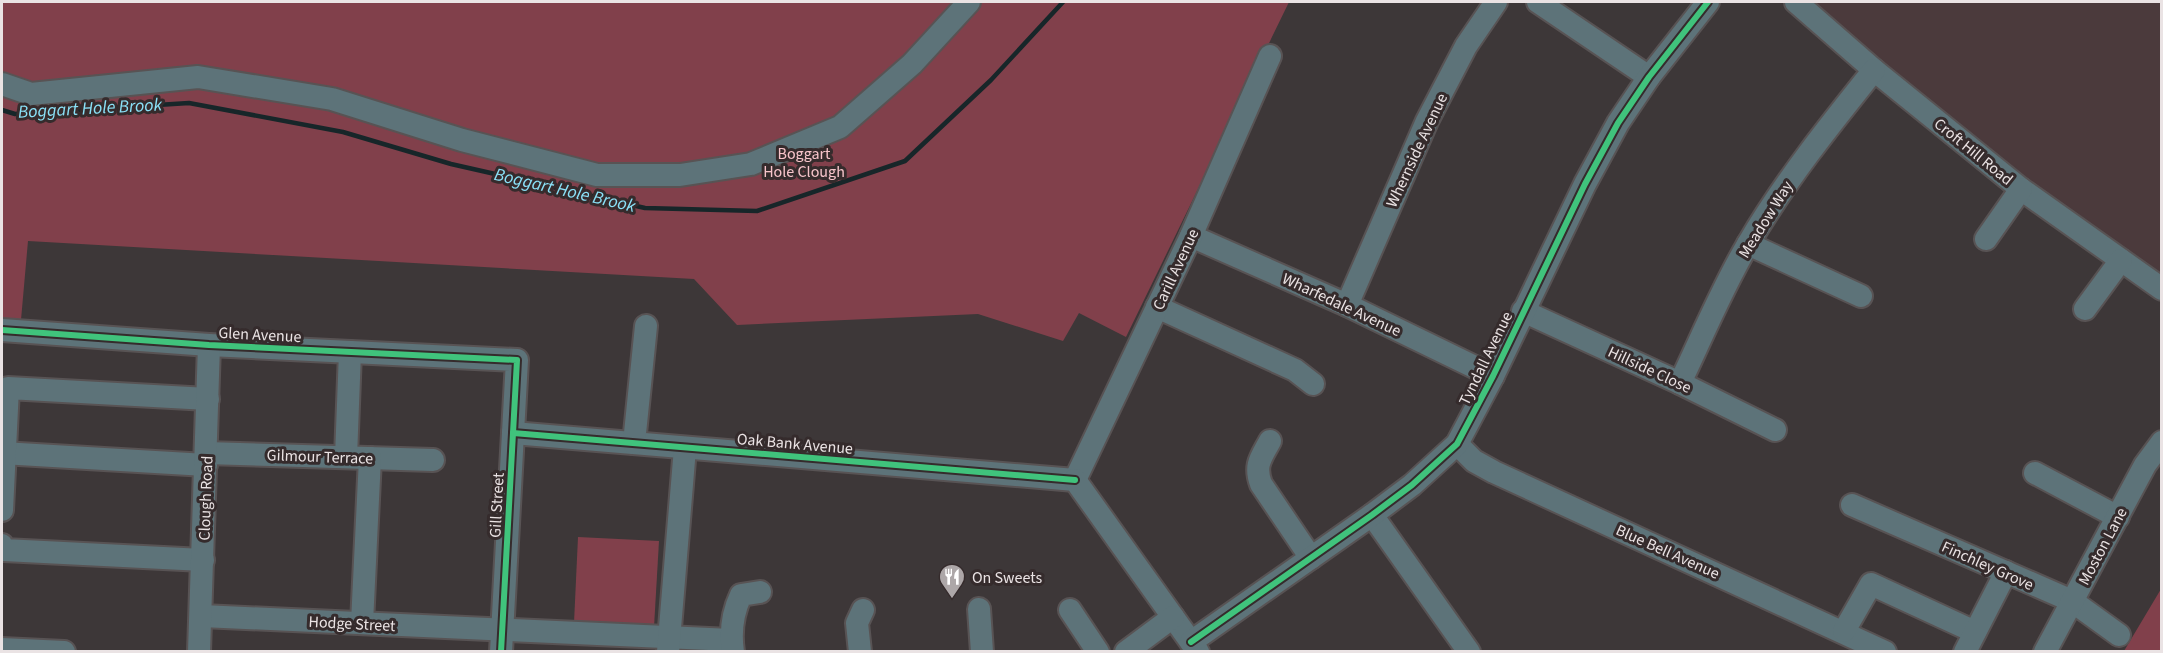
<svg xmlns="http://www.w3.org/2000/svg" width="2163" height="653" font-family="'Source Sans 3',sans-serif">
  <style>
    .built { fill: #4b3a3c }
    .green { fill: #81404b }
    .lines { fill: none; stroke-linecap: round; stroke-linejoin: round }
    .stream { stroke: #172629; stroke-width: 4.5 }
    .minor-casing { stroke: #585354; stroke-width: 26 }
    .minor { stroke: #5d7379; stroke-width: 22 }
    .cycleway-casing { stroke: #352b2c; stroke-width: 10 }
    .cycleway { stroke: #40c37c; stroke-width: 6 }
    .labels { text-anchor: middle; stroke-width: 6; stroke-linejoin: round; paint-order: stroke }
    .street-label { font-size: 16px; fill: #eae3e4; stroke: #352b2c }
    .park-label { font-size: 16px; fill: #f7c4ca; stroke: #352b2c }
    .poi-label { font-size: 16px; fill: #eae3e4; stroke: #352b2c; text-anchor: start }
    .water-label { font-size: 18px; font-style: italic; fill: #8be2f8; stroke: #352b2c }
  </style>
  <rect width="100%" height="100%" fill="#3d3738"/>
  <!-- built -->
  <path class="built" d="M1810,2H2161V279L2003,167Z"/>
  <!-- green -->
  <g class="green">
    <path d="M2,2H1289L1126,337L1079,313L1063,341L978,314L737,325L694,279L28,241L21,320L2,319Z"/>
    <path d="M578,537L659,541L654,627L574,623Z"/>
    <path d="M2161,589V651H2124L2127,646Z"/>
  </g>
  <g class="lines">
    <!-- stream -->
    <path class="stream" d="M2,110L15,114L189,103L343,132L451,164L645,208L757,211L905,161L991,80L1063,2"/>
    <defs>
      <g id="minor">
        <path d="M1538,2L1649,77"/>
        <path d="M1796,2L1874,70L2021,189L2162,289"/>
        <path d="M2,84L31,94L198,77L332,99L462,140L597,175H680L751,164L840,127L912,64L969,2"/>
        <path d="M1191,236L1347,305L1493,376"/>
        <path d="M1986,239L2021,189"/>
        <path d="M1748,244L1861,296"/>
        <path d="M1347,305L1427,121L1466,46L1496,2"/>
        <path d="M1157,307L1295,370L1313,384"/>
        <path d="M2085,309L2121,260"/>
        <path d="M1523,311L1680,383L1775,430"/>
        <path d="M2,330L209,345L517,360L501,652"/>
        <path d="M1680,383C1702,337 1722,288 1748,244C1785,181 1829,126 1874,70"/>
        <path d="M513,433L1075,480"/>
        <path d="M1270,441C1261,458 1254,465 1261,484L1311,558"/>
        <path d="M634,443L646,326"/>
        <path d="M1457,444L1474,461L1494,472L1885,652"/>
        <path d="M2,453L206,465"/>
        <path d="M206,453L433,460"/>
        <path d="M346,457L350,352"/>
        <path d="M2035,473L2118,517"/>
        <path d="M1075,480L1191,236L1270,56"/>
        <path d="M1075,480L1198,652"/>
        <path d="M1852,505L2072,601L2119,635"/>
        <path d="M2,510L8,388L208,399"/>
        <path d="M1372,515L1469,652"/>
        <path d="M2,545L4,550L203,560"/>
        <path d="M979,609L982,652"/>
        <path d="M1070,610L1098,652"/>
        <path d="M202,616L731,640"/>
        <path d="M362,623L370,458"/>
        <path d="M1844,631L1871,584L1975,632"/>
        <path d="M1191,642L1372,515L1412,485L1457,444L1493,376L1585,184L1618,123L1649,77L1708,2"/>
        <path d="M2,649L64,652"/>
        <path d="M199,652L209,345"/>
        <path d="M668,652L685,448"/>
        <path d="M733,652C730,632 733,612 741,595L760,592"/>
        <path d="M860,652L857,623L863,610"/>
        <path d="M1126,652L1173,617"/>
        <path d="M1965,652L2006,572"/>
        <path d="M2045,652L2145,465L2162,442"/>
      </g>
    </defs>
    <!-- minor casing -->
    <use href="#minor" class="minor-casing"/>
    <!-- minor -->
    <use href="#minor" class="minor"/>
    <defs>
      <g id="cycleway">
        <path d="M2,330L209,345L517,360L501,652"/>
        <path d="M513,433L1075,480"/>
        <path d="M1191,642L1372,515L1412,485L1457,444L1493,376L1585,184L1618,123L1649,77L1708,2"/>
      </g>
    </defs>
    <!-- cycleway casing -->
    <use href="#cycleway" class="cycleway-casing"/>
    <!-- cycleway -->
    <use href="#cycleway" class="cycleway"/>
  </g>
  <!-- icons -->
  <defs>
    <symbol id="restaurant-pin" viewBox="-11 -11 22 30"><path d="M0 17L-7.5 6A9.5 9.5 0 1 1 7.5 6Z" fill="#ada7a8" stroke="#352b2c"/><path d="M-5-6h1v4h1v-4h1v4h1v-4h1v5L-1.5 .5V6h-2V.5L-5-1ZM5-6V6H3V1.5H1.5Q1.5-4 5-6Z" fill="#fff"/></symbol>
  </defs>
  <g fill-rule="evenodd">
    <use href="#restaurant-pin" x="937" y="562" width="30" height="40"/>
  </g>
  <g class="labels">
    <!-- street labels -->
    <g class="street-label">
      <text transform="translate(1416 150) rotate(-65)" y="6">Whernside Avenue</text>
      <text transform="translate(1974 151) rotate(39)" y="6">Croft Hill Road</text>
      <text transform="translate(1765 219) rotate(-58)" y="6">Meadow Way</text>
      <text transform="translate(1175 269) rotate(-65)" y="6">Carill Avenue</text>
      <text transform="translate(1342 304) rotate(25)" y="6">Wharfedale Avenue</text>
      <text transform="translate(260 334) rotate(3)" y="6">Glen Avenue</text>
      <text transform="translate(1485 358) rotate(-64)" y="6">Tyndall Avenue</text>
      <text transform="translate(1650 369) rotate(25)" y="6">Hillside Close</text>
      <text transform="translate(795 443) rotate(5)" y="6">Oak Bank Avenue</text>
      <text transform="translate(320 456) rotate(2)" y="6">Gilmour Terrace</text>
      <text transform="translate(205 498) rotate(-88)" y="6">Clough Road</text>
      <text transform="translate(496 505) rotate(-87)" y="6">Gill Street</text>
      <text transform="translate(2102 546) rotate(-62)" y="6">Moston Lane</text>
      <text transform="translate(1668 551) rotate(24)" y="6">Blue Bell Avenue</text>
      <text transform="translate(1988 565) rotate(24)" y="6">Finchley Grove</text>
      <text transform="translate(352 623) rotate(3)" y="6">Hodge Street</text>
    </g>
    <!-- park labels -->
    <g class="park-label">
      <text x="804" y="159">Boggart<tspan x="804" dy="18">Hole Clough</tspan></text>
    </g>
    <!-- poi labels -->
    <g class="poi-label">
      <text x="972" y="583">On Sweets</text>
    </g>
    <!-- water labels -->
    <g class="water-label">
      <text transform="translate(90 108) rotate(-3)" y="6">Boggart Hole Brook</text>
      <text transform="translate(565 190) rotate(13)" y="6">Boggart Hole Brook</text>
    </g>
  </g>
  <!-- border -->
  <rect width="2163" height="653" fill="none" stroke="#eae3e4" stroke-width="6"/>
</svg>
